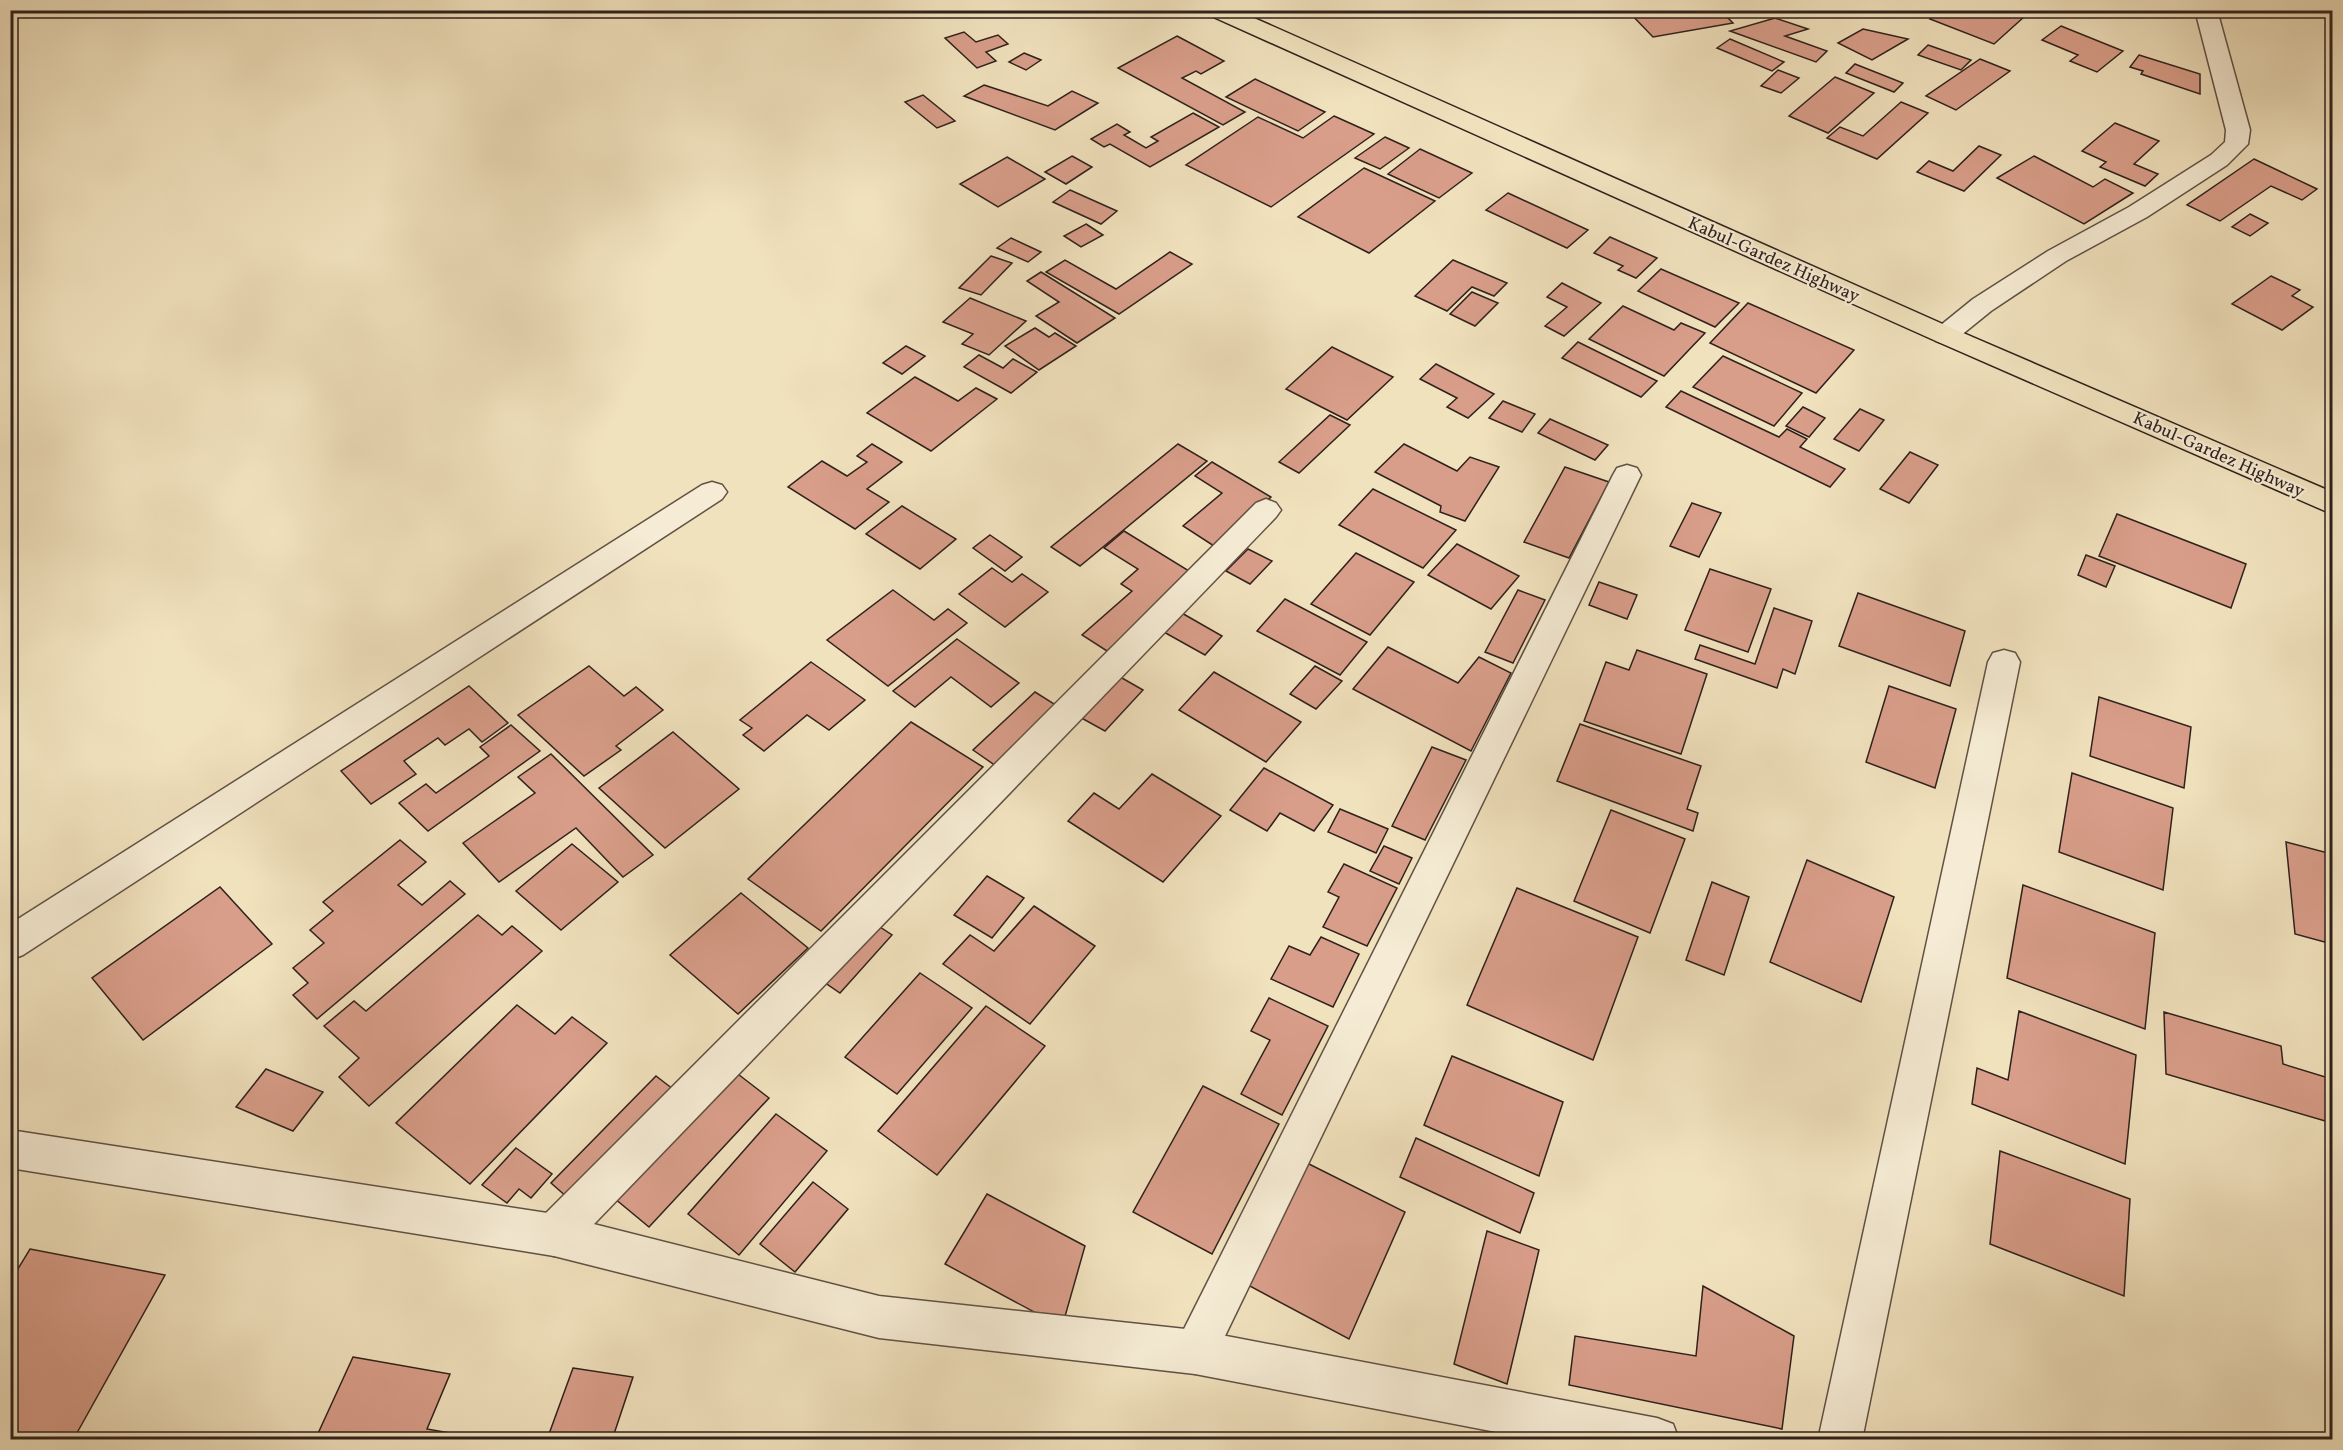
<svg xmlns="http://www.w3.org/2000/svg" width="2343" height="1450" font-family="Vollkorn,serif">
  <style>
    .building { fill: #d99e8a; stroke: #2f211c; stroke-width: 1.5 }
    .lines { fill: none; stroke-linecap: round; stroke-linejoin: round }
    .minor-casing { stroke: #605144; stroke-width: 3 }
    .tertiary-casing { stroke: #605144; stroke-width: 3 }
    .trunk-casing { stroke: #2f211c; stroke-width: 3 }
    .minor { fill: #f6ecd5; fill-rule: evenodd }
    .tertiary { fill: #f6ecd5; fill-rule: evenodd }
    .trunk { fill: #f1e2be; fill-rule: evenodd }
    .labels { text-anchor: middle; stroke-width: 4.5; stroke-linejoin: round; paint-order: stroke }
    .far-street-label { font-size: 18px; fill: #2f211c; stroke: #f6ecd5 }
  </style>
  <rect width="100%" height="100%" fill="#f1e2be"/>
  <filter id="stains"><feTurbulence type="fractalNoise" baseFrequency=".00333" numOctaves="4"/><feColorMatrix values="0 0 0 0 .2 0 0 0 0 .09 0 0 0 0 .02 0 0 0 .5 -.17"/></filter>
  <radialGradient id="worn" r=".72"><stop offset=".6" stop-color="#630" stop-opacity="0"/><stop offset="1" stop-color="#630" stop-opacity=".3"/></radialGradient>
  <!-- building -->
  <g class="building">
    <path d="M1627,10H1720L1733,23L1653,37Z"/>
    <path d="M1941,10H2010L2025,16L1994,44L1930,19Z"/>
    <path d="M1775,18L1808,29L1785,36L1827,51L1816,62L1730,31Z"/>
    <path d="M2061,26L2123,51L2097,72L2070,61L2078,55L2042,40Z"/>
    <path d="M1863,29L1908,39L1872,60L1838,43Z"/>
    <path d="M964,32L976,42L998,35L1008,44L986,52L996,61L977,68L945,38Z"/>
    <path d="M1177,36L1224,61L1201,74L1196,71L1182,78L1245,112L1223,125L1118,68Z"/>
    <path d="M1730,39L1784,62L1772,71L1717,48Z"/>
    <path d="M1928,45L1971,60L1961,70L1918,55Z"/>
    <path d="M1024,53L1041,60L1026,70L1009,62Z"/>
    <path d="M2139,55L2200,74V94L2141,74L2143,71L2130,67Z"/>
    <path d="M1980,59L2010,71L1956,110L1926,96Z"/>
    <path d="M1855,64L1903,83L1894,92L1846,73Z"/>
    <path d="M1778,70L1799,78L1781,93L1761,86Z"/>
    <path d="M1835,77L1874,93L1828,133L1789,116Z"/>
    <path d="M1255,79L1325,112L1298,131L1226,97Z"/>
    <path d="M984,85L1048,106L1072,91L1098,103L1055,130L964,96Z"/>
    <path d="M923,95L955,121L937,128L905,102Z"/>
    <path d="M1901,102L1928,113L1877,159L1827,138L1840,127L1863,136Z"/>
    <path d="M1193,113L1219,127L1150,167L1110,144L1104,147L1091,139L1117,124L1130,132L1124,135L1146,148L1158,141L1151,137Z"/>
    <path d="M1334,116L1374,134L1271,207L1186,165L1258,117L1303,138Z"/>
    <path d="M2115,123L2159,141L2134,164L2158,174L2145,186L2100,167L2106,162L2082,151Z"/>
    <path d="M1385,137L1409,148L1380,169L1355,158Z"/>
    <path d="M1979,146L2001,155L1964,191L1917,172L1929,161L1953,171Z"/>
    <path d="M1420,149L1472,173L1439,198L1388,174Z"/>
    <path d="M1072,156L1092,167L1066,184L1045,172Z"/>
    <path d="M2034,156L2093,187L2105,179L2133,193L2084,224L1997,178Z"/>
    <path d="M1007,157L1045,179L998,207L960,184Z"/>
    <path d="M2254,159L2317,189L2302,200L2271,186L2220,221L2187,205Z"/>
    <path d="M1364,168L1435,201L1369,253L1298,217Z"/>
    <path d="M1070,190L1117,211L1101,224L1053,202Z"/>
    <path d="M1508,193L1588,230L1567,248L1486,210Z"/>
    <path d="M2250,214L2268,223L2250,236L2232,227Z"/>
    <path d="M1086,224L1103,235L1081,247L1064,236Z"/>
    <path d="M1610,237L1657,258L1636,278L1618,270L1623,266L1594,253Z"/>
    <path d="M1011,238L1041,252L1028,262L997,248Z"/>
    <path d="M1170,252L1192,264L1119,314L1046,272L1065,260L1116,289Z"/>
    <path d="M991,256L1012,263L981,295L959,288Z"/>
    <path d="M1453,260L1507,283L1494,296L1472,287L1447,311L1415,296Z"/>
    <path d="M1661,269L1739,303L1715,327L1638,291Z"/>
    <path d="M1041,272L1115,318L1077,343L1036,316L1059,302L1027,281Z"/>
    <path d="M2271,276L2300,290L2292,296L2313,307L2282,330L2232,304Z"/>
    <path d="M1562,283L1601,303L1564,336L1545,326L1567,307L1547,297Z"/>
    <path d="M1472,292L1498,303L1475,326L1450,314Z"/>
    <path d="M970,298L1026,321L989,355L962,344L973,334L943,322Z"/>
    <path d="M1748,303L1854,350L1816,393L1710,343Z"/>
    <path d="M1623,306L1674,330L1681,323L1705,333L1664,376L1589,339Z"/>
    <path d="M1035,328L1049,337L1055,333L1076,346L1039,370L1005,346Z"/>
    <path d="M1578,342L1657,381L1641,397L1562,358Z"/>
    <path d="M906,346L925,356L902,374L883,363Z"/>
    <path d="M1332,347L1393,377L1347,420L1286,389Z"/>
    <path d="M979,355L1003,368L1013,359L1037,372L1011,393L964,367Z"/>
    <path d="M1723,356L1802,393L1774,426L1693,387Z"/>
    <path d="M1436,364L1494,394L1468,418L1447,407L1457,398L1420,379Z"/>
    <path d="M915,377L958,401L976,388L997,399L931,451L867,413Z"/>
    <path d="M1681,391L1779,437L1787,429L1807,439L1800,447L1845,469L1830,487L1666,407Z"/>
    <path d="M1503,401L1535,414L1522,432L1489,418Z"/>
    <path d="M1803,407L1825,418L1809,437L1786,426Z"/>
    <path d="M1860,409L1884,420L1859,451L1834,439Z"/>
    <path d="M1330,415L1350,425L1299,473L1279,462Z"/>
    <path d="M1550,419L1608,445L1595,460L1538,433Z"/>
    <path d="M872,444L902,462L867,489L889,502L855,529L788,487L822,461L847,476L867,462L857,456Z"/>
    <path d="M1178,444L1207,461L1080,566L1051,547Z"/>
    <path d="M1404,444L1457,471L1470,457L1499,467L1465,521L1440,512L1441,506L1375,472Z"/>
    <path d="M1910,452L1938,465L1909,503L1880,489Z"/>
    <path d="M1212,462L1271,497L1214,546L1183,526L1222,493L1195,476Z"/>
    <path d="M1565,467L1609,482L1569,558L1524,542Z"/>
    <path d="M1373,489L1456,530L1423,568L1339,525Z"/>
    <path d="M1692,503L1721,513L1699,557L1670,546Z"/>
    <path d="M902,506L956,539L920,569L866,534Z"/>
    <path d="M2117,514L2246,564L2231,608L2099,556Z"/>
    <path d="M1124,531L1194,574L1107,651L1082,635L1132,591L1121,584L1138,569L1104,548Z"/>
    <path d="M990,535L1022,557L1005,571L973,548Z"/>
    <path d="M1457,544L1519,576L1491,609L1428,575Z"/>
    <path d="M1248,549L1272,561L1250,584L1226,571Z"/>
    <path d="M1356,553L1414,582L1370,635L1311,604Z"/>
    <path d="M2086,555L2115,566L2106,587L2078,575Z"/>
    <path d="M992,568L1012,582L1022,574L1048,592L1005,627L959,594Z"/>
    <path d="M1710,569L1771,589L1748,652L1685,630Z"/>
    <path d="M1599,582L1637,595L1627,619L1589,605Z"/>
    <path d="M893,590L934,620L948,609L967,623L888,686L827,640Z"/>
    <path d="M1518,590L1545,600L1513,663L1485,652Z"/>
    <path d="M1858,593L1965,631L1950,686L1839,646Z"/>
    <path d="M1285,599L1367,642L1340,675L1257,631Z"/>
    <path d="M1774,608L1812,621L1795,674L1783,669L1777,688L1695,659L1700,645L1755,664Z"/>
    <path d="M1180,612L1222,636L1205,655L1162,631Z"/>
    <path d="M2332,628V654L2326,652Z"/>
    <path d="M957,639L1019,683L991,707L951,677L915,707L893,691Z"/>
    <path d="M1388,647L1458,683L1479,657L1511,673L1471,751L1353,689Z"/>
    <path d="M1637,650L1707,674L1681,754L1584,721L1606,662L1629,670Z"/>
    <path d="M811,662L865,700L829,730L807,715L764,751L743,735L752,728L740,720Z"/>
    <path d="M589,666L624,696L636,687L663,710L616,746L621,750L584,776L518,715Z"/>
    <path d="M1315,666L1342,681L1316,709L1290,694Z"/>
    <path d="M1214,672L1301,722L1266,762L1179,710Z"/>
    <path d="M1115,674L1143,690L1105,731L1076,715Z"/>
    <path d="M469,686L508,723L482,742L469,729L445,745L438,738L404,761L416,774L371,804L341,771Z"/>
    <path d="M1889,686L1956,709L1935,788L1866,762Z"/>
    <path d="M1035,692L1059,707L996,766L973,750Z"/>
    <path d="M2099,697L2191,727L2184,788L2090,756Z"/>
    <path d="M911,722L983,767L821,931L748,879Z"/>
    <path d="M1580,724L1701,766L1687,809L1698,813L1693,831L1557,781Z"/>
    <path d="M511,725L540,751L428,831L399,803L426,784L436,793L489,756L480,747Z"/>
    <path d="M673,732L739,789L665,848L599,788Z"/>
    <path d="M1432,747L1466,760L1425,840L1392,826Z"/>
    <path d="M551,754L653,855L623,877L576,828L499,882L463,843L535,793L518,777Z"/>
    <path d="M1264,768L1333,805L1314,831L1280,813L1267,831L1230,810Z"/>
    <path d="M2072,773L2173,808L2163,890L2059,852Z"/>
    <path d="M1152,774L1221,816L1163,882L1068,821L1094,793L1119,809Z"/>
    <path d="M1340,809L1388,829L1376,853L1328,832Z"/>
    <path d="M1611,810L1685,839L1650,933L1574,901Z"/>
    <path d="M400,840L426,862L398,885L422,905L450,881L465,894L317,1019L293,995L308,983L293,968L324,943L310,930L333,911L323,902Z"/>
    <path d="M2286,842L2332,854V944L2295,934Z"/>
    <path d="M572,844L618,882L561,930L516,891Z"/>
    <path d="M1384,846L1412,858L1399,884L1370,871Z"/>
    <path d="M1807,860L1894,897L1861,1002L1770,962Z"/>
    <path d="M1344,864L1397,888L1367,946L1323,927L1339,897L1328,892Z"/>
    <path d="M987,876L1024,898L992,938L954,915Z"/>
    <path d="M1712,882L1749,897L1724,975L1686,960Z"/>
    <path d="M2023,885L2155,933L2145,1029L2007,978Z"/>
    <path d="M220,887L272,944L143,1040L92,978Z"/>
    <path d="M1517,888L1638,937L1593,1060L1467,1005Z"/>
    <path d="M741,893L808,948L738,1014L670,955Z"/>
    <path d="M1034,906L1095,946L1030,1024L943,964L970,935L994,951Z"/>
    <path d="M478,915L502,935L512,926L542,951L369,1106L339,1077L359,1058L324,1026L354,1001L366,1011Z"/>
    <path d="M877,925L892,935L840,993L824,982Z"/>
    <path d="M1321,937L1359,954L1333,1007L1271,979L1289,946L1310,955Z"/>
    <path d="M920,973L972,1008L897,1094L845,1057Z"/>
    <path d="M1269,998L1328,1026L1282,1115L1241,1094L1270,1040L1251,1031Z"/>
    <path d="M517,1005L555,1034L572,1017L607,1043L470,1184L396,1123Z"/>
    <path d="M986,1006L1045,1046L937,1175L878,1131Z"/>
    <path d="M2019,1011L2136,1055L2125,1164L1972,1104L1977,1068L2008,1080Z"/>
    <path d="M2164,1012L2281,1046L2283,1064L2332,1079V1123L2166,1074Z"/>
    <path d="M1452,1056L1563,1102L1539,1176L1424,1125Z"/>
    <path d="M266,1069L323,1092L293,1131L236,1107Z"/>
    <path d="M734,1071L769,1098L649,1227L614,1198Z"/>
    <path d="M656,1076L682,1096L576,1205L551,1183Z"/>
    <path d="M1203,1086L1279,1124L1212,1254L1133,1212Z"/>
    <path d="M776,1114L827,1151L739,1255L688,1214Z"/>
    <path d="M1416,1138L1534,1193L1520,1233L1400,1177Z"/>
    <path d="M516,1148L552,1174L531,1198L519,1189L507,1203L482,1185Z"/>
    <path d="M2000,1151L2130,1199L2124,1296L1990,1244Z"/>
    <path d="M1305,1162L1405,1212L1349,1339L1246,1284Z"/>
    <path d="M813,1182L848,1209L795,1272L760,1244Z"/>
    <path d="M987,1194L1085,1246L1062,1327L945,1264Z"/>
    <path d="M1487,1231L1539,1250L1507,1384L1454,1364Z"/>
    <path d="M30,1249L165,1275L73,1440H10V1282Z"/>
    <path d="M1703,1286L1794,1336L1782,1429L1569,1385L1575,1336L1696,1356Z"/>
    <path d="M353,1357L450,1374L427,1429L489,1440H315Z"/>
    <path d="M573,1368L633,1377L612,1440H577L549,1434Z"/>
  </g>
  <g class="lines">
    <defs>
      <g id="minor">
        <path d="M1627,465L1637,468L1641,475L1210,1367L1195,1374L1180,1367L1173,1352L1180,1337L1613,475L1617,468Z"/>
        <path d="M712,482L722,485L727,492L722,499L23,955L10,960V924L702,485Z"/>
        <path d="M1266,499L1276,503L1281,510L1276,517L569,1250L554,1256L539,1250L533,1235L539,1220L1256,503Z"/>
        <path d="M2004,650L2015,653L2020,662L1862,1440H1818L1988,662L1993,653Z"/>
      </g>
      <g id="tertiary">
        <path d="M2195,10H2217L2250,130L2248,144L2227,165L2147,217L2066,261L1991,311L1954,341L1945,344L1936,341L1932,335L1936,329L1973,299L2048,251L2129,207L2211,155L2225,142L2226,130Z"/>
        <path d="M10,1130L554,1214L879,1296L1195,1330L1657,1418L1673,1424L1679,1440H1538L1195,1374L879,1338L554,1256L10,1168Z"/>
      </g>
      <path id="trunk" d="M1207,10H1236L1954,329L2332,492V514L1936,341L1209,15Z"/>
    </defs>
    <!-- minor casing -->
    <use href="#minor" class="minor-casing"/>
    <!-- tertiary casing -->
    <use href="#tertiary" class="tertiary-casing"/>
    <!-- trunk casing -->
    <use href="#trunk" class="trunk-casing"/>
    <!-- minor -->
    <use href="#minor" class="minor"/>
    <!-- tertiary -->
    <use href="#tertiary" class="tertiary"/>
    <!-- trunk -->
    <use href="#trunk" class="trunk"/>
  </g>
  <g class="labels">
    <!-- far-street labels -->
    <g class="far-street-label">
      <text transform="translate(1774 259) rotate(24)" y="6">Kabul-Gardez Highway</text>
      <text transform="translate(2219 454) rotate(24)" y="6">Kabul-Gardez Highway</text>
    </g>
  </g>
  <!-- margin -->
  <rect width="2343" height="1450" fill="none" stroke="#f1e2be" stroke-width="36"/>
  <rect x="12" y="12" width="2319" height="1426" fill="none" stroke="#2f211c" stroke-width="3"/>
  <rect x="18" y="18" width="2307" height="1414" fill="none" stroke="#2f211c" stroke-width="1.5"/>
  <rect width="100%" height="100%" filter="url(#stains)"/>
  <rect width="100%" height="100%" fill="url(#worn)"/>
</svg>
